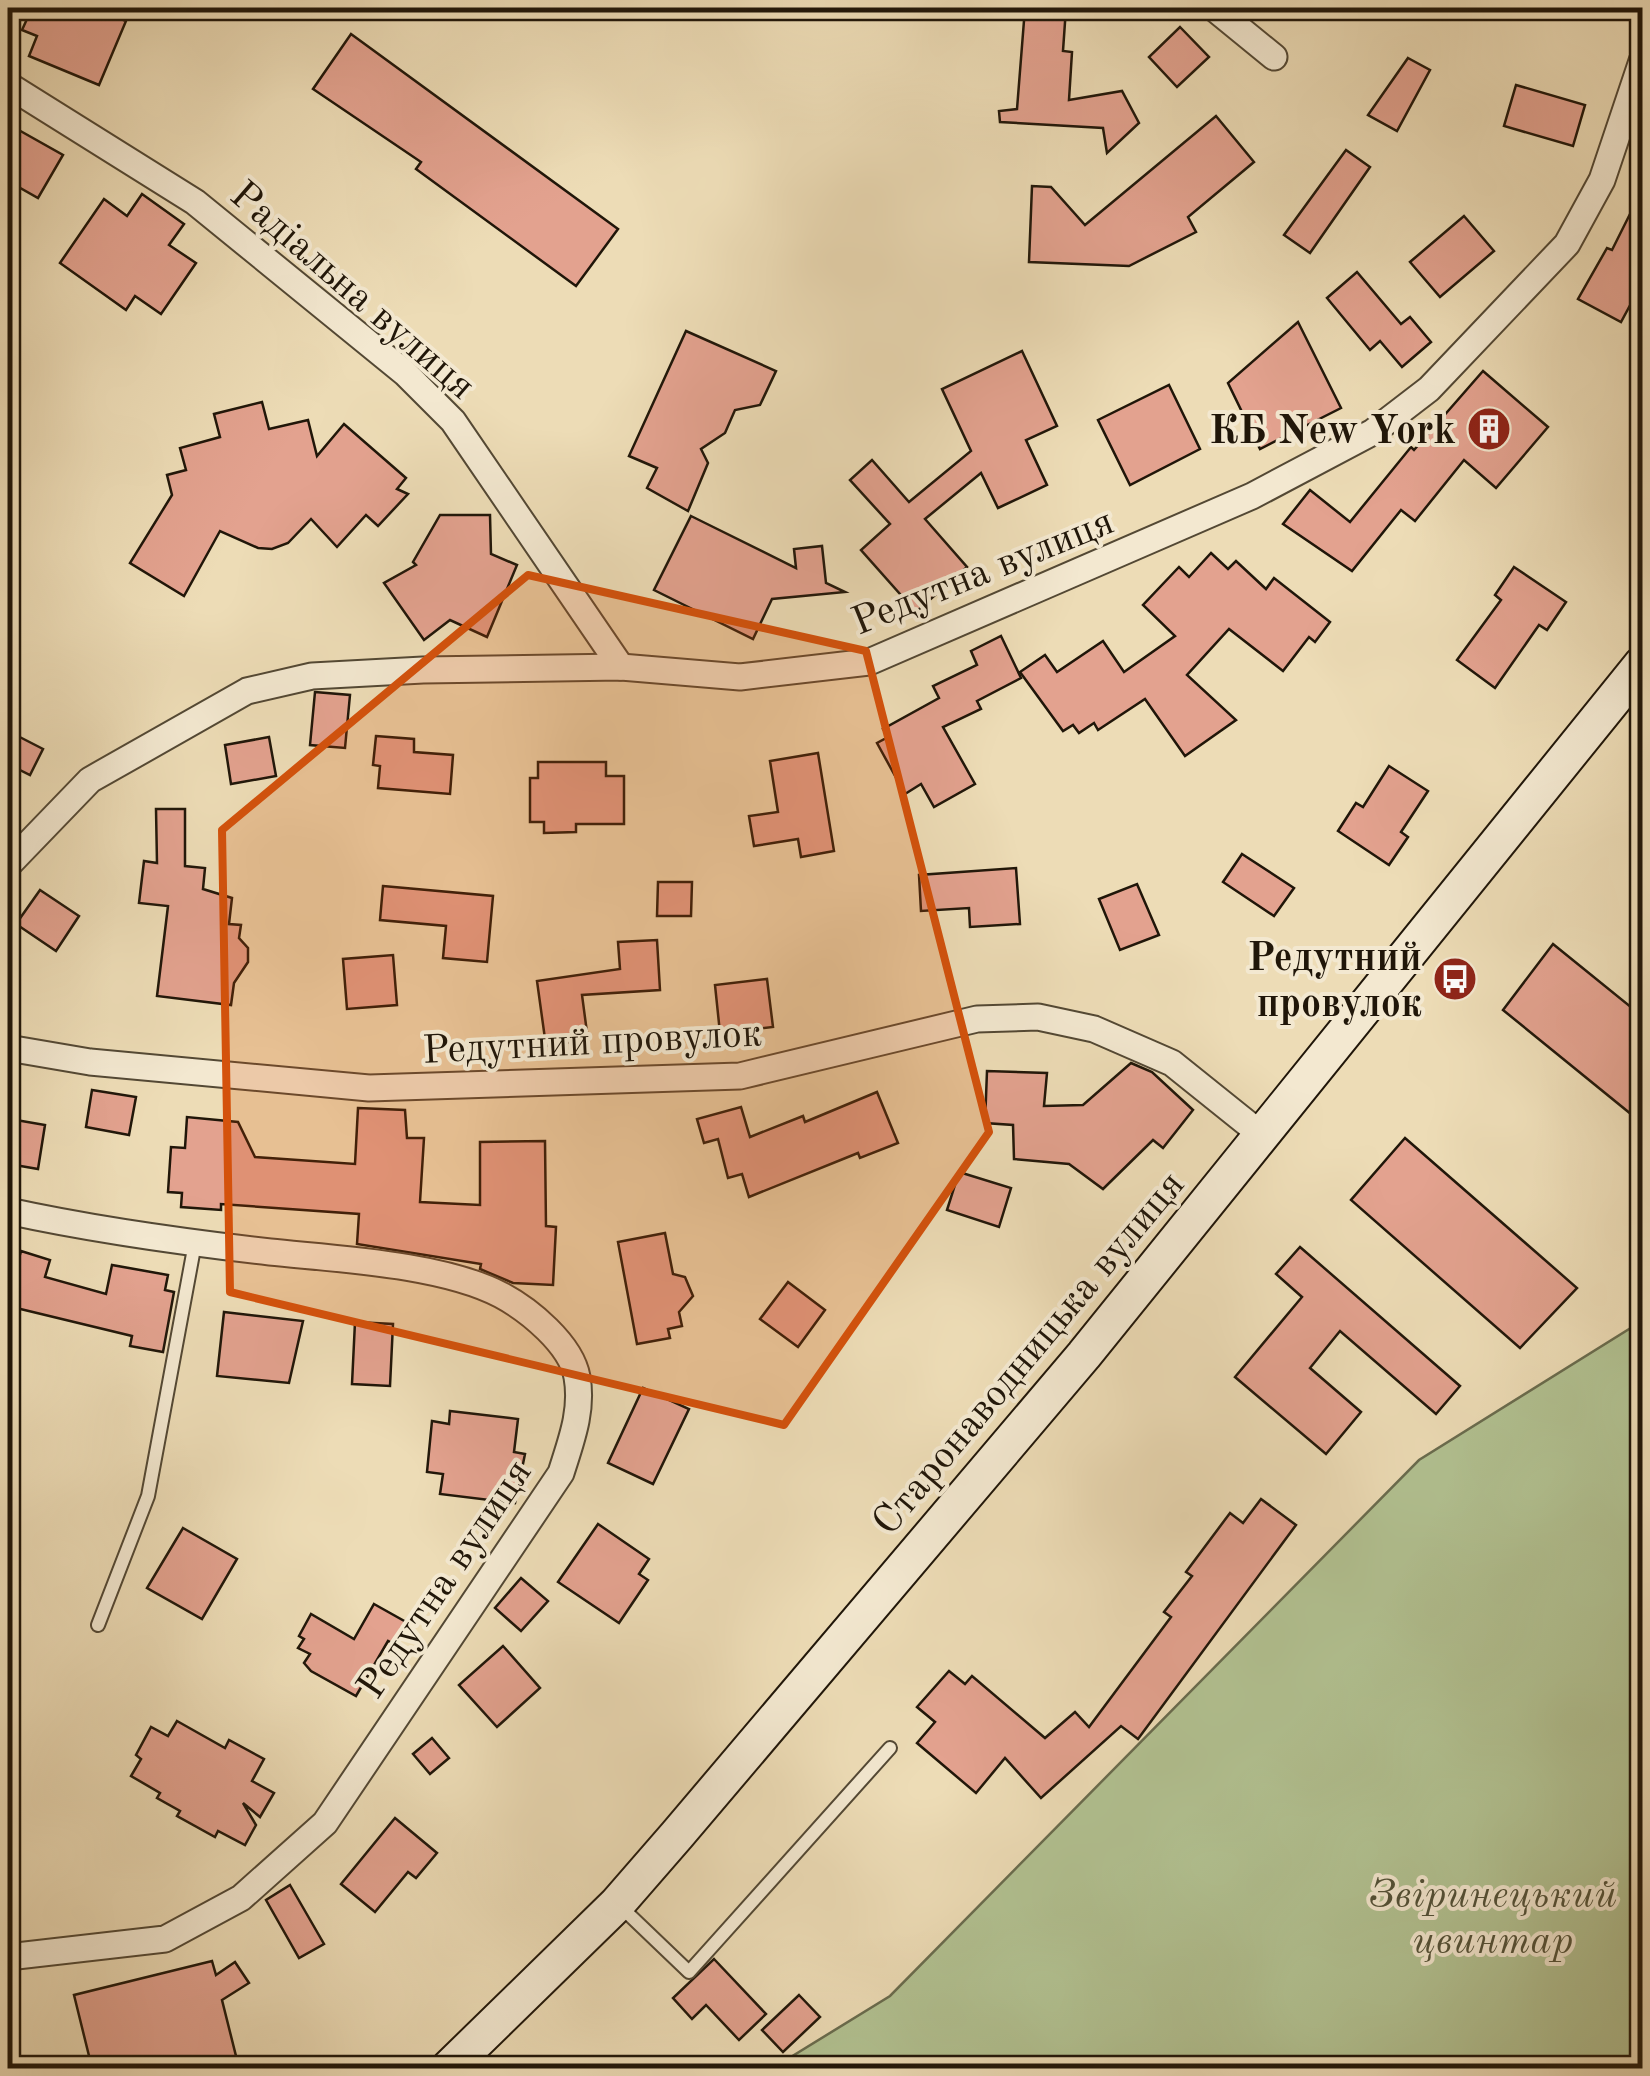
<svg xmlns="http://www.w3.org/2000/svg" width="1650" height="2076" font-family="'Old Standard TT',serif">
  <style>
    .green { fill: #b2c292; stroke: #696c4e; stroke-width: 2.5 }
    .building { fill: #e3a28f; stroke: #201609; stroke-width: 2.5 }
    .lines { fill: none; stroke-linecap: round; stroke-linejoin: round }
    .service-casing { stroke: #534834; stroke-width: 16 }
    .minor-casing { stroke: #534834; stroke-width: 29 }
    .secondary-casing { stroke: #201609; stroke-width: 39 }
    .service { stroke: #f3e8d0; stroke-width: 12 }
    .minor { stroke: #f3e8d0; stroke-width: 25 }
    .secondary { stroke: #f3e8d0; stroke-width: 35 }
    .marked { fill: #d4520c; fill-opacity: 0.2; stroke: #d4520c; stroke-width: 8; stroke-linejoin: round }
    .labels { text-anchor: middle; stroke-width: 8; stroke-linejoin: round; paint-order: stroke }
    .street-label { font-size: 40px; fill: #201609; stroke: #f3e8d0 }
    .poi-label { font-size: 40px; font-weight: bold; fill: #201609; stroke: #f3e8d0; text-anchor: end }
    .park-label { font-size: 40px; font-style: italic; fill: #535239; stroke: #f3e8d0 }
  </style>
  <rect width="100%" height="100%" fill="#eddcb6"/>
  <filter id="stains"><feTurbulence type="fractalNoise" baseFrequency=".002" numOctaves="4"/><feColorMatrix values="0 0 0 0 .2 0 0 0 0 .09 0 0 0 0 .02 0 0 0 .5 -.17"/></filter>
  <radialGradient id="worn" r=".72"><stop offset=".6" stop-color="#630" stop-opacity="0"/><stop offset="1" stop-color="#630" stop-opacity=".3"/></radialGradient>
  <!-- green -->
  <path class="green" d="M1642,1321V2068H773L890,1996L1419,1460Z"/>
  <!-- building -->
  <g class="building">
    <path d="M32,8H94L126,21L99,85L29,56L37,36L22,30Z"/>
    <path d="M1025,8H1066L1063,51L1072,52L1069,100L1122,91L1139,123L1107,153L1103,128L1000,122L999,111L1017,109Z"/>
    <path d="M1180,27L1209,57L1177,87L1149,57Z"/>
    <path d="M351,34L618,229L576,286L416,169L421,162L313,89Z"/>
    <path d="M1408,58L1430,70L1397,131L1368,115Z"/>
    <path d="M1516,85L1585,105L1573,146L1504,126Z"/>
    <path d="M1216,116L1254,162L1188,217L1196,232L1129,266L1029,262L1032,186L1051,187L1085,225Z"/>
    <path d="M8,124L63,155L38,198L8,181Z"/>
    <path d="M1346,150L1370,167L1310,253L1284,235Z"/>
    <path d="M1642,190V283L1621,322L1578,299L1607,248L1612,250Z"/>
    <path d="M142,194L184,224L169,245L196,263L161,314L135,296L126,310L60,263L104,199L127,216Z"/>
    <path d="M1464,216L1494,251L1440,297L1410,262Z"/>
    <path d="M1357,272L1401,324L1410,317L1431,342L1402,367L1380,341L1370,350L1327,298Z"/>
    <path d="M1298,322L1341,408L1260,449L1228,383Z"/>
    <path d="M686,331L776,371L760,405L735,410L725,433L701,449L708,463L688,511L647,488L657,468L629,456Z"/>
    <path d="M1022,351L1057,426L1026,440L1047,485L998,508L981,473L925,519L967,567L916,612L861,550L890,524L850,480L872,460L909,502L971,451L942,389Z"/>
    <path d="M1483,371L1548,427L1496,488L1464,460L1415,521L1401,510L1352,571L1283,524L1310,490L1350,522L1411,447L1414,450Z"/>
    <path d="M1169,385L1200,449L1130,485L1098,420Z"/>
    <path d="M262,402L269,429L308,420L317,456L344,424L406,478L397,489L408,494L378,526L366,515L337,547L311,519L288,543L272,549L258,548L220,531L184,596L130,563L172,495L167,475L186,470L180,448L220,437L214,414Z"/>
    <path d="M440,515H490L491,554L517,565L487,637L450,620L424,640L384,583L416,565L413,562Z"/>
    <path d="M691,516L796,568L794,549L822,546L826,583L845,592L772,599L753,639L654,590Z"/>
    <path d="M1211,553L1228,569L1236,561L1266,589L1274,578L1330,622L1315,642L1309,637L1283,671L1229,629L1187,675L1236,720L1185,756L1145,699L1098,730L1094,723L1079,733L1073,725L1063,731L1020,672L1045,655L1057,672L1103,641L1124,672L1175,636L1143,605L1179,567L1189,577Z"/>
    <path d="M1514,567L1566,602L1547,630L1539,625L1495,688L1457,660L1501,600L1495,595Z"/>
    <path d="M1001,636L1021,678L977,701L981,709L943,727L975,784L934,807L921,784L905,794L877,743L888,737L883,729L939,698L933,686L977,665L971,651Z"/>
    <path d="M315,692L350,695L345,748L310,745Z"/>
    <path d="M8,731L43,749L30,775L8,764Z"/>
    <path d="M376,736L414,739V752L453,755L450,794L378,788L380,766L373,765Z"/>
    <path d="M269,737L276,776L231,784L225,745Z"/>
    <path d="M818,753L834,851L801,857L798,839L754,846L749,816L778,812L770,761Z"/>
    <path d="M538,762H606V776H624V824H576V832L544,833V822H530V778H538Z"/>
    <path d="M1389,766L1428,791L1401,832L1408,837L1389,865L1338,831L1356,803L1363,807Z"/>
    <path d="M156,809H185V866L205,868L203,889L232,898L229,924L241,925L239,938L248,948V962L234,983L231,1005L157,996L168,906L139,903L144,861L157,863Z"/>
    <path d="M1242,854L1294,888L1274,916L1223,882Z"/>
    <path d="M1016,868L1020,924L970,927L969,908L921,911L919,875Z"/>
    <path d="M658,882H692L691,916H657Z"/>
    <path d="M1137,884L1159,935L1120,950L1099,899Z"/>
    <path d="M383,886L493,896L487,962L443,958L446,926L380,920Z"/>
    <path d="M40,890L79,916L56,951L16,924Z"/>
    <path d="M657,940L660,990L582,995L588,1040L546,1046L537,981L620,969L618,942Z"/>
    <path d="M1553,944L1642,1016V1123L1503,1010Z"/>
    <path d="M393,955L397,1005L347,1009L343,959Z"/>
    <path d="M767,979L773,1027L720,1033L715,985Z"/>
    <path d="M1131,1063L1152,1072L1193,1110L1163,1148L1153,1140L1103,1189L1069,1164L1014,1159L1013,1125L985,1123L987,1071L1047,1073L1044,1106L1083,1105Z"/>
    <path d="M92,1090L136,1097L129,1135L86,1127Z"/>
    <path d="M877,1092L898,1143L860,1158L858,1153L749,1197L742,1174L728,1178L718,1139L704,1143L697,1119L741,1107L750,1137L803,1116L805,1122Z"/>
    <path d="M358,1108L405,1110L407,1138H424L420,1202L480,1205V1142L545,1141L546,1226L556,1227L553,1285L513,1283L480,1269L481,1264L357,1244L359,1214L221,1204V1210L181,1207L182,1193L168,1192L171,1147L185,1148L187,1117L238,1122L255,1157L355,1164Z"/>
    <path d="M16,1120L45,1125L38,1169L9,1164Z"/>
    <path d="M1405,1138L1577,1288L1520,1348L1351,1200Z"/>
    <path d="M959,1172L1011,1188L999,1227L947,1210Z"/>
    <path d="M665,1233L673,1274L685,1277L693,1296L679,1312L682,1326L668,1329L670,1338L637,1344L618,1242Z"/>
    <path d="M1300,1247L1460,1386L1436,1414L1340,1331L1310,1368L1361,1412L1326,1454L1235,1377L1302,1297L1276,1274Z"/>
    <path d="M21,1251L50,1260L45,1277L106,1294L112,1265L168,1275L165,1290L174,1292L163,1352L130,1346L132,1336L8,1306V1271L15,1273Z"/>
    <path d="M788,1282L825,1310L798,1347L760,1319Z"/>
    <path d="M224,1312L303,1321L289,1383L217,1376Z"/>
    <path d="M355,1322L393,1324L390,1386L352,1384Z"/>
    <path d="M643,1388L689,1409L653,1484L608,1463Z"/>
    <path d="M450,1411L518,1419L514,1452L525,1454L515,1503L440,1494L443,1474L427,1472L432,1421L449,1424Z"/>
    <path d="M1261,1499L1296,1525L1138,1739L1121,1726L1041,1798L1005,1758L976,1793L917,1743L935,1722L917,1707L949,1671L965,1684L972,1676L1045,1738L1075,1712L1089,1727L1171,1617L1164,1612L1192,1576L1186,1572L1230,1513L1243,1523Z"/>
    <path d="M598,1524L649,1559L639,1574L648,1580L619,1623L558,1582Z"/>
    <path d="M183,1528L237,1559L202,1619L147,1588Z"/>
    <path d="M521,1578L548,1601L521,1631L495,1608Z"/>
    <path d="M374,1604L406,1622L394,1644L388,1641L356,1696L311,1671L304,1663L310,1654L298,1648L304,1639L299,1636L311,1614L354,1639Z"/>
    <path d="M503,1646L540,1688L497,1727L459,1685Z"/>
    <path d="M177,1721L225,1748L229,1740L264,1759L252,1781L274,1793L260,1817L243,1803L256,1825L245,1845L218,1831L215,1837L177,1816L180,1811L157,1798L160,1793L131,1776L141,1759L136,1755L151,1727L168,1736Z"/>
    <path d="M432,1738L449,1758L430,1774L413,1754Z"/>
    <path d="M395,1818L437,1853L416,1878L408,1872L375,1912L341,1884Z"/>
    <path d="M290,1885L324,1944L299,1958L266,1900Z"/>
    <path d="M714,1959L766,2014L739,2040L706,2005L692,2019L673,1998Z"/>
    <path d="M212,1961L216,1975L235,1962L249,1983L222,2000L239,2068H92L74,1995Z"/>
    <path d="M799,1995L820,2017L783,2052L762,2030Z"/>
  </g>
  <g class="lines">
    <defs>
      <g id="service">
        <path d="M98,1625L148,1496L195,1243"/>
        <path d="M619,1905L689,1972L890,1748"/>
      </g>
      <g id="minor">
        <path d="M1214,8L1274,57"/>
        <path d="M8,85L195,202L405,373L453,421L621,667"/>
        <path d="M8,865L90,780L247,691L312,676L423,670L621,667L740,677L869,662L1252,496L1373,432L1429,389L1567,244L1602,180L1642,61"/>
        <path d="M8,1048L90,1062L369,1088L740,1076L977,1019L1038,1017L1094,1029L1172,1063L1263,1136"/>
        <path d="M8,1211C95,1230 182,1242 270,1252C337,1259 442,1264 501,1295C529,1310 571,1344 577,1377C583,1411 571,1441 561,1473L325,1823L241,1898L165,1939L8,1957"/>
      </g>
      <path id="secondary" d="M449,2068L617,1904L677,1835L1084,1355L1642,664"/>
    </defs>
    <!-- service casing -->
    <use href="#service" class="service-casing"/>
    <!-- minor casing -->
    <use href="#minor" class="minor-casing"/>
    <!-- secondary casing -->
    <use href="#secondary" class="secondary-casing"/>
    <!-- service -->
    <use href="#service" class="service"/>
    <!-- minor -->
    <use href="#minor" class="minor"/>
    <!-- secondary -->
    <use href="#secondary" class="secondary"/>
  </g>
  <!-- marked area -->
  <path class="marked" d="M528,575L866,651L989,1132L784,1425L230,1292L222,830Z"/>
  <!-- icons -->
  <defs>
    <symbol id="building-disc" viewBox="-11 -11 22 22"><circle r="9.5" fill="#8f2418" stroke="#f3e8d0"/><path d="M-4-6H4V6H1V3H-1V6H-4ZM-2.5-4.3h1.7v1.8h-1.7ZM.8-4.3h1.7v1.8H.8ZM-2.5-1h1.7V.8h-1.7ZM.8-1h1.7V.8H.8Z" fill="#fff"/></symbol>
    <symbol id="bus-disc" viewBox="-11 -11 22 22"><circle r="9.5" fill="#8f2418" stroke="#f3e8d0"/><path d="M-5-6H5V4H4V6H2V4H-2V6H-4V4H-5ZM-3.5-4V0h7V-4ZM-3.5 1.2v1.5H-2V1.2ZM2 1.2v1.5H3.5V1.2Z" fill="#fff"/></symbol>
  </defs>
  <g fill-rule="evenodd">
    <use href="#building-disc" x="1464" y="404" width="50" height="50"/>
    <use href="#bus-disc" x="1430" y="954" width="50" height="50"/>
  </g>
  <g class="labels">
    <!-- street labels -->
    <g class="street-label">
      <text transform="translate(354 289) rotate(41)" y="14">Радіальна вулиця</text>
      <text transform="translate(982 570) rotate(-22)" y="14">Редутна вулиця</text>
      <text transform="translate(592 1040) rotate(-3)" y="14">Редутний провулок</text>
      <text transform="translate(1027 1352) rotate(-50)" y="14">Старонаводницька вулиця</text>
      <text transform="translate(443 1578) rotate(-56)" y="14">Редутна вулиця</text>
    </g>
    <!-- poi labels -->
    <g class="poi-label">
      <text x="1456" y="443">КБ New York</text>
      <text x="1422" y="970">Редутний<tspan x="1422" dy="46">провулок</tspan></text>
    </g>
    <!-- park labels -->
    <g class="park-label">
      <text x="1493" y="1907">Звіринецький<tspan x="1493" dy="46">цвинтар</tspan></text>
    </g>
  </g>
  <!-- margin -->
  <rect width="1650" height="2076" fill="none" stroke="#eddcb6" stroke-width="40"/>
  <rect x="10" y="10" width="1630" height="2056" fill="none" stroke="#201609" stroke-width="5"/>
  <rect x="20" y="20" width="1610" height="2036" fill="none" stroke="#201609" stroke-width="2.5"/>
  <rect width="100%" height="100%" filter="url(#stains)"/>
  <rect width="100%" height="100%" fill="url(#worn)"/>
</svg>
